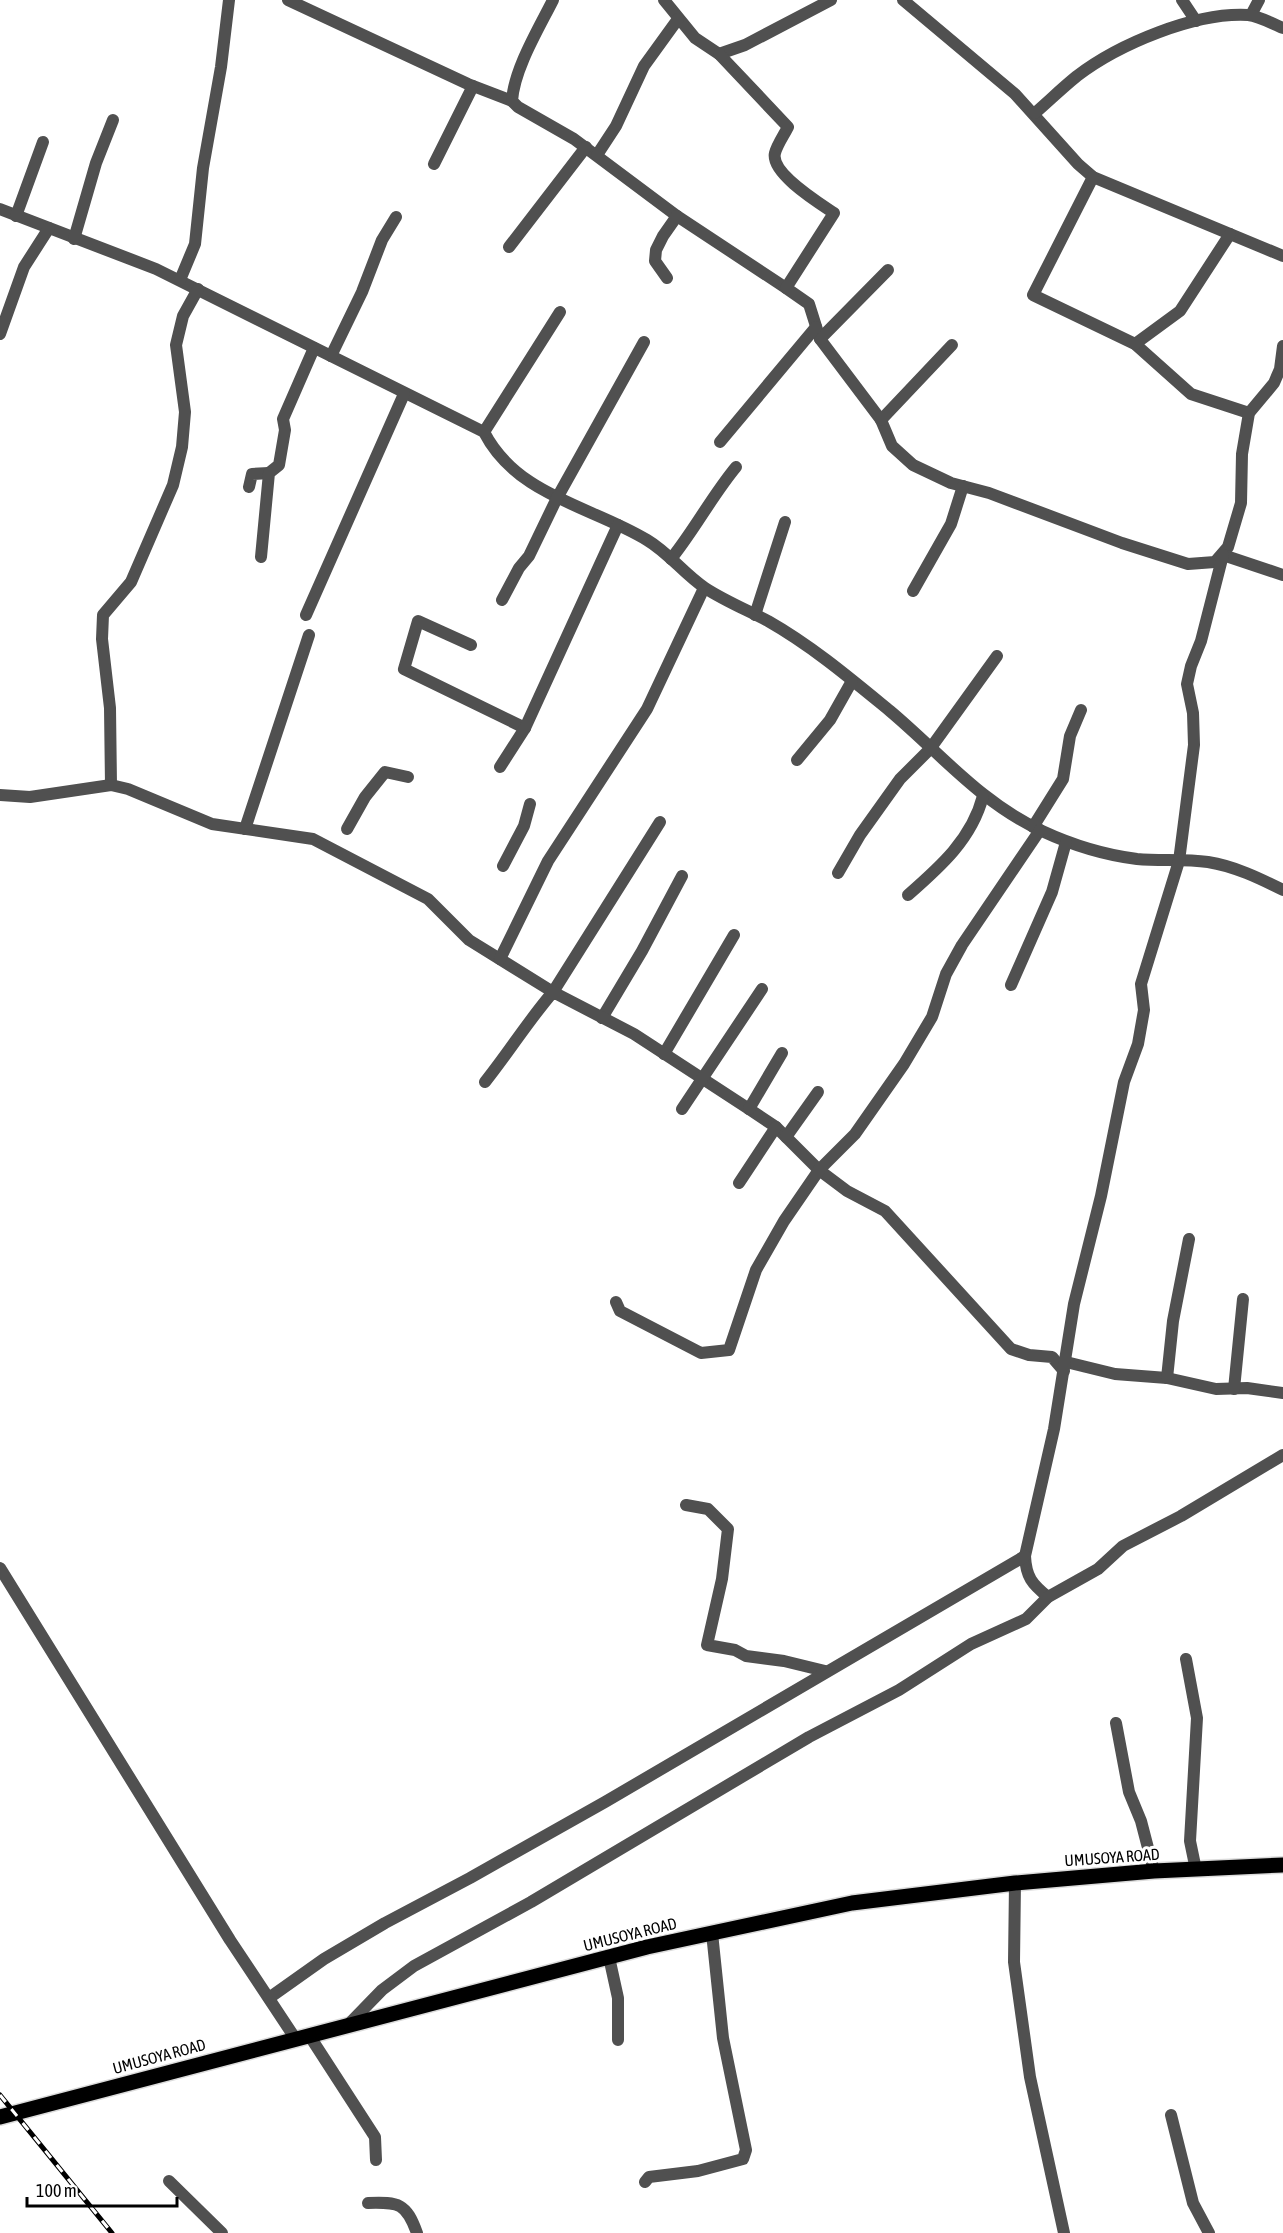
<svg xmlns="http://www.w3.org/2000/svg" width="1283" height="2233" font-family="'Asap Condensed',sans-serif">
  <style>
    .lines { fill: none; stroke-linecap: round; stroke-linejoin: round }
    .major-casing { stroke: #dbdbdb; stroke-width: 18 }
    .minor { stroke: #505050; stroke-width: 12 }
    .major { stroke: #000; stroke-width: 15 }
    .rail-casing { stroke: #000; stroke-width: 5 }
    .rail { stroke: #fff; stroke-width: 3; stroke-dasharray: 9; stroke-linecap: butt }
    .labels { text-anchor: middle; stroke-width: 6; stroke-linejoin: round; paint-order: stroke }
    .street-label { font-size: 16px; fill: #000; stroke: #fff }
  </style>
  <rect width="100%" height="100%" fill="#fff"/>
  <g class="lines">
    <defs>
      <path id="major" d="M0,2117L647,1947L852,1903L1015,1883L1154,1871L1283,1865"/>
    </defs>
    <!-- major casing -->
    <use href="#major" class="major-casing"/>
    <!-- minor -->
    <g class="minor">
      <path d="M288,0L468,84L512,101"/>
      <path d="M553,0C539,28 514,69 512,101L518,107L574,139L677,216L786,288"/>
      <path d="M664,0L695,38L719,54L745,45L831,0"/>
      <path d="M903,0L1015,94L1078,164L1093,177L1283,256"/>
      <path d="M1182,0L1196,21"/>
      <path d="M1251,15L1259,0"/>
      <path d="M719,54L788,127C784,135 777,145 775,153C770,173 819,203 834,213L786,288L809,304L820,339L881,420L892,446L913,465L951,483L989,493L1122,543L1188,564L1215,562L1228,547L1241,503L1242,454L1249,413L1274,383L1280,369L1283,346"/>
      <path d="M1035,113C1049,101 1062,88 1077,76C1119,44 1195,12 1248,15C1259,16 1273,24 1283,28"/>
      <path d="M597,155L616,126L644,66L678,19"/>
      <path d="M434,164L473,86"/>
      <path d="M1093,177L1033,295L1135,344L1191,394L1249,413"/>
      <path d="M0,209L156,269L484,432C517,496 591,506 647,540C669,553 684,574 705,588C725,601 747,610 768,621C812,646 851,679 890,711C940,753 981,803 1042,831C1070,844 1105,855 1137,859C1160,861 1184,859 1208,862C1234,866 1259,878 1283,890"/>
      <path d="M16,216L43,142"/>
      <path d="M74,239L96,163L113,120"/>
      <path d="M509,247L586,147"/>
      <path d="M667,278L655,261L656,250L663,236L677,216"/>
      <path d="M180,280L195,244L203,168L221,67L229,0"/>
      <path d="M0,334L24,267L49,228"/>
      <path d="M820,339L888,270"/>
      <path d="M1135,344L1180,311L1230,234"/>
      <path d="M331,356L362,292L382,240L396,217"/>
      <path d="M881,420L952,345"/>
      <path d="M484,432L560,312"/>
      <path d="M720,442L816,327"/>
      <path d="M249,487L252,474L269,473"/>
      <path d="M1223,555L1283,575"/>
      <path d="M261,557L269,473L279,465L285,430L283,419L314,348"/>
      <path d="M671,559C695,529 712,496 736,467"/>
      <path d="M913,591L951,524L963,486"/>
      <path d="M502,600L519,568L529,556L557,498L644,342"/>
      <path d="M306,615L404,394"/>
      <path d="M755,615L785,522"/>
      <path d="M471,645L418,621L404,669L525,728"/>
      <path d="M797,760L830,720L852,681"/>
      <path d="M500,767L525,728L618,525"/>
      <path d="M111,785L110,708L102,639L103,615L131,582L173,485L182,447L185,412L176,345L183,316L198,289"/>
      <path d="M0,795L30,797L111,785L128,789L212,824L313,839L428,899L469,940L553,992L660,822"/>
      <path d="M1033,827L1063,779L1070,736L1081,710"/>
      <path d="M245,829L309,635"/>
      <path d="M347,829L365,797L385,772L408,777"/>
      <path d="M503,866L524,826L530,804"/>
      <path d="M838,873L860,835L900,779L930,749L997,656"/>
      <path d="M908,895C940,867 972,839 983,796"/>
      <path d="M500,959L548,861L647,709L704,588"/>
      <path d="M1011,985L1052,892L1066,842"/>
      <path d="M602,1018L642,951L682,876"/>
      <path d="M664,1054L734,935"/>
      <path d="M485,1082C509,1052 528,1021 553,992L634,1034L749,1109L776,1127L819,1170L847,1191L885,1211L1011,1349L1029,1355L1052,1357L1064,1371"/>
      <path d="M682,1109L762,989"/>
      <path d="M749,1109L782,1053"/>
      <path d="M786,1137L818,1092"/>
      <path d="M739,1183L776,1127"/>
      <path d="M616,1302L620,1311L701,1353L729,1350L756,1270L784,1221L819,1170L855,1134L904,1064L932,1017L946,974L962,945L1040,830"/>
      <path d="M1066,1362L1115,1374L1167,1378L1216,1389L1247,1388L1283,1393"/>
      <path d="M1167,1378L1173,1321L1189,1239"/>
      <path d="M1234,1389L1243,1299"/>
      <path d="M686,1505L708,1509L728,1529L722,1579L707,1645L735,1650L746,1656L784,1661L825,1671"/>
      <path d="M0,1568L230,1940L295,2038"/>
      <path d="M1048,1597C1032,1584 1026,1577 1025,1556L1054,1429L1074,1304L1101,1196L1124,1082L1138,1044L1144,1010L1141,984L1179,861L1194,745L1193,713L1187,684L1191,666L1201,641L1223,555"/>
      <path d="M1186,1659L1197,1718L1190,1841L1196,1870"/>
      <path d="M1116,1723L1129,1792L1141,1821L1154,1871"/>
      <path d="M1015,1883L1014,1962L1030,2077L1064,2233"/>
      <path d="M609,1957L618,1998V2040"/>
      <path d="M269,1998L324,1959L385,1923L470,1878L605,1802L1025,1556"/>
      <path d="M349,2024L382,1990L414,1966L531,1902L809,1737L899,1690L971,1644L1026,1619L1048,1597L1098,1569L1123,1546L1181,1516L1283,1455"/>
      <path d="M309,2035L375,2137L376,2160"/>
      <path d="M1171,2115L1193,2203L1209,2233"/>
      <path d="M169,2181L222,2233"/>
      <path d="M645,2182L649,2177L698,2171L743,2159L746,2150L723,2038L712,1933"/>
      <path d="M368,2203C399,2202 406,2203 417,2233"/>
    </g>
    <!-- major -->
    <use href="#major" class="major"/>
    <defs>
      <path id="rail" d="M0,2095L112,2233"/>
    </defs>
    <!-- rail casing -->
    <use href="#rail" class="rail-casing"/>
    <!-- rail -->
    <use href="#rail" class="rail"/>
  </g>
  <g class="labels">
    <!-- street labels -->
    <g class="street-label">
      <text transform="translate(1112 1857) rotate(-4)" y="6">UMUSOYA ROAD</text>
      <text transform="translate(630 1934) rotate(-14)" y="6">UMUSOYA ROAD</text>
      <text transform="translate(159 2056) rotate(-15)" y="6">UMUSOYA ROAD</text>
    </g>
  </g>
  <!-- scale -->
  <path d="M27 2197v9h150v-9" fill="none" stroke="#000000" stroke-width="3"/>
  <text x="36" y="2197" font-size="18" fill="#000000" stroke="#ffffff" stroke-width="4.5" paint-order="stroke">100 m</text>
</svg>
